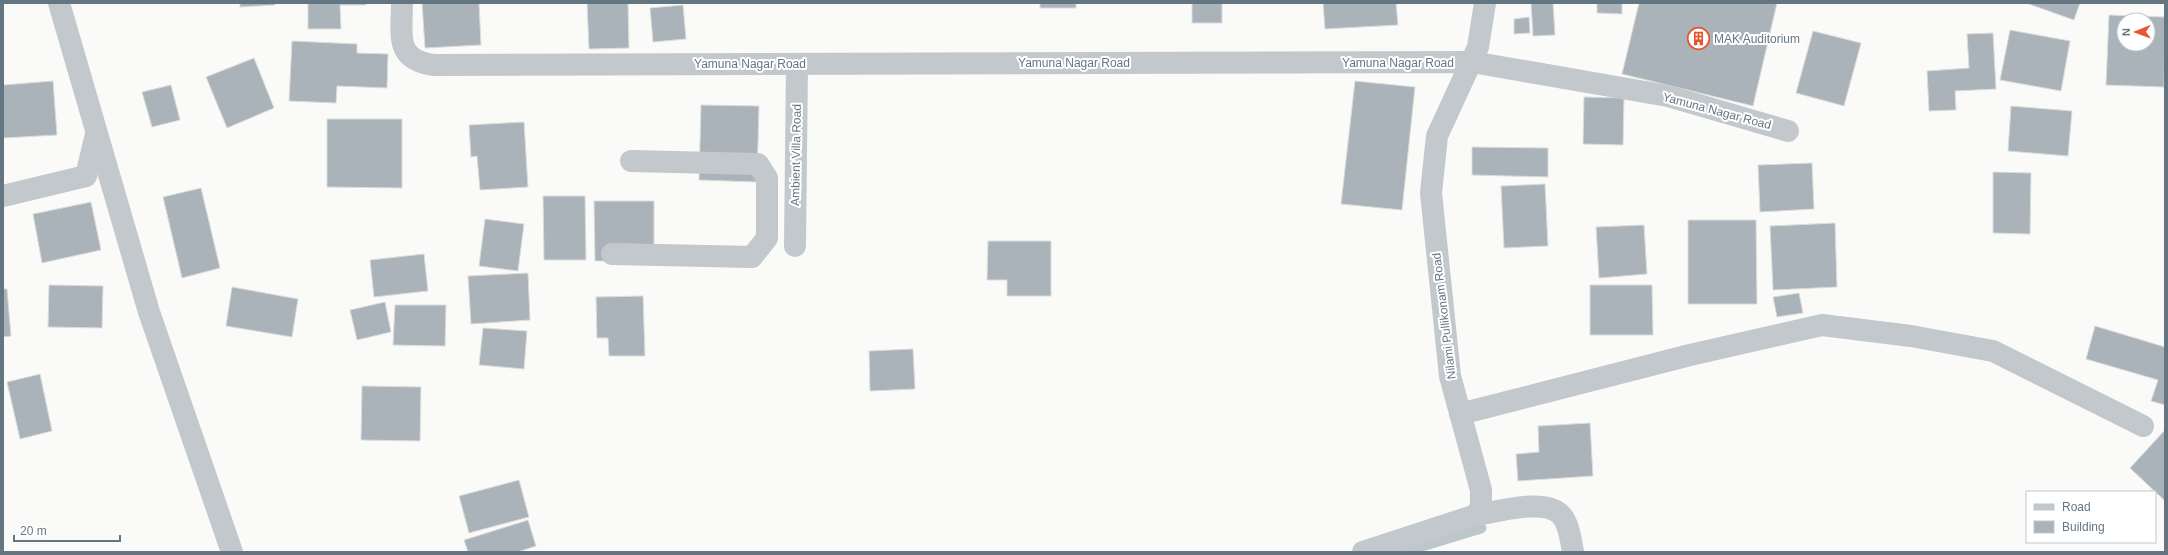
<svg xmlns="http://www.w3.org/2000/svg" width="2168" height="555" font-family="Arial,sans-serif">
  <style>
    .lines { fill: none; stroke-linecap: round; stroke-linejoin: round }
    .stream { stroke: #bbc7cb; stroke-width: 11 }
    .building { fill: #aab3b9; stroke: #dcdcda; fill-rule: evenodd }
    .minor { stroke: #c3c8cc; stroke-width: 22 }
    .labels { text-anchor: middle; stroke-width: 4; stroke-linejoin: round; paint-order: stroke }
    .poi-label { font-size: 12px; fill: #657683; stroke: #fff; text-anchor: start }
    .street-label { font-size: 12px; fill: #657683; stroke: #fff }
  </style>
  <rect width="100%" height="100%" fill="#fafaf8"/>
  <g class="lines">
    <!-- stream -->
    <path class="stream" d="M1402,552L1481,528"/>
  </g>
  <!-- building -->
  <g class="building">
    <path d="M240,3H275V5L240,7Z"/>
    <path d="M308,3H366V5H340L341,29H308Z"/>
    <path d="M422,3H479L481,45L425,48Z"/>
    <path d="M587,3H628L629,48L589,49Z"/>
    <rect x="1040" y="3" width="36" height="5"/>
    <rect x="1192" y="3" width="30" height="20"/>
    <path d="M1323,3H1396L1398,25L1325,29Z"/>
    <path d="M1531,3H1553L1555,35L1533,36Z"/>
    <path d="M1597,3H1622V14L1597,13Z"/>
    <path d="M1639,3H1777L1753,106L1622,74Z"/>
    <path d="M2026,3H2080L2074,20Z"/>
    <path d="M683,5L686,39L653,42L650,8Z"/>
    <path d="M2109,15L2165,17L2164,87L2106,85ZM2124,20H2148V44H2124Z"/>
    <path d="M1529,17L1530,33L1514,34V19Z"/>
    <path d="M2010,30L2070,41L2061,91L2000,80Z"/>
    <path d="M1813,31L1861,43L1844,106L1796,93Z"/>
    <path d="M1993,33L1996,89L1955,91L1956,110L1929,111L1927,71L1969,68L1967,34Z"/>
    <path d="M292,41L357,44V53L388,54L387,88L337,86L336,103L289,101Z"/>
    <path d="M254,58L274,108L227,128L206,77Z"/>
    <path d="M53,81L57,135L3,138V85Z"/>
    <path d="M1355,81L1415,87L1402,210L1341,204Z"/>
    <path d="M171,85L180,120L152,127L142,92Z"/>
    <path d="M1584,97L1624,98L1623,145L1583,144Z"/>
    <path d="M701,105L759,106L757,182L699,180Z"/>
    <path d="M2011,106L2072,111L2068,156L2008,151Z"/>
    <path d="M327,119H402V188L327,187Z"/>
    <path d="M524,122L528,187L480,190L477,156L471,157L469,125Z"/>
    <path d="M1472,147L1548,148V177L1472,175Z"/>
    <path d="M1812,163L1814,209L1760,212L1758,165Z"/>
    <path d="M1993,172L2031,173L2030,234L1993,233Z"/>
    <path d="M1545,184L1548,246L1504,248L1501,186Z"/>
    <path d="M201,188L220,268L182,278L163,197Z"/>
    <path d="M543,196H585L586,260H544Z"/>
    <path d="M594,201H654V261H595Z"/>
    <path d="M91,202L101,250L42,263L33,214Z"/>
    <path d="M485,219L524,224L518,271L479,266Z"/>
    <path d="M1688,220H1756L1757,304H1688Z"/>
    <path d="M1835,223L1837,287L1773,290L1770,226Z"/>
    <path d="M1644,225L1647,274L1599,278L1596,227Z"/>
    <path d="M988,241H1051V296H1007V280H987Z"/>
    <path d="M424,254L428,291L374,297L370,260Z"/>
    <path d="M528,273L530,320L471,324L468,276Z"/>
    <path d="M49,285L103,286L102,328L48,327Z"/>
    <path d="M1590,285H1652L1653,335H1590Z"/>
    <path d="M232,287L298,299L292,337L226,326Z"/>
    <path d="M3,289H7L11,336L3,337Z"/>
    <path d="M1799,293L1803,313L1777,317L1773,297Z"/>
    <path d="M643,296L645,356H609L608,338H597L596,297Z"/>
    <path d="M385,302L391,332L357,340L350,310Z"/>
    <path d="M395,305H446L445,346L393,345Z"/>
    <path d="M2095,326L2165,347V405L2151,401L2158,380L2086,359Z"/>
    <path d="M483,328L527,331L524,369L479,365Z"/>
    <path d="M913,349L915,389L870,391L869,351Z"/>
    <path d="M40,374L52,431L20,439L7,382Z"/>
    <path d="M362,386L421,387L420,441L361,440Z"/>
    <path d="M1590,423L1593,476L1518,481L1516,454L1539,452L1538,426Z"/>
    <path d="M2165,430V501L2130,468Z"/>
    <path d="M519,480L529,517L469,533L459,496Z"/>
    <path d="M528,520L536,546L518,552H468L464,540Z"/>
  </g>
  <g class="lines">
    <!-- minor -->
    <g class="minor">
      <path d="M59,3L149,312L232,552"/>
      <path d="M402,3C402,34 394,60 434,65L1472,62L1668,96L1788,131"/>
      <path d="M3,196L86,176L96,134"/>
      <path d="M795,246L797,64"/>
      <path d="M612,254L752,257L767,238V178L758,164L631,161"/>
      <path d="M1460,414L1690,355L1822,325L1911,336L1993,351L2143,426"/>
      <path d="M1476,515C1496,512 1544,498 1560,514C1569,522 1571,541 1573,552"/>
      <path d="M1363,552L1476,515L1481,506V490L1450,376L1431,193L1437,136L1478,47L1485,3"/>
    </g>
  </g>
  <!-- icons -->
  <defs>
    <symbol id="building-ring" viewBox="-11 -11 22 22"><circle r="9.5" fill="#fff" stroke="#e4572e" stroke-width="1.5"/><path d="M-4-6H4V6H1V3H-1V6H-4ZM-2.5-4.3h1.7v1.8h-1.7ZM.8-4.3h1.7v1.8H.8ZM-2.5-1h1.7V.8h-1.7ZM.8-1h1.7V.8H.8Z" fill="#e4572e"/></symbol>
  </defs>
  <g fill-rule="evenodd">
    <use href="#building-ring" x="1686" y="26" width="25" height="25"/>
  </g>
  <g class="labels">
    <!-- poi labels -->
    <g class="poi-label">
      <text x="1714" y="43">MAK Auditorium</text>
    </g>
    <!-- street labels -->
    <g class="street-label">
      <text x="1074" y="67">Yamuna Nagar Road</text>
      <text x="1398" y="67">Yamuna Nagar Road</text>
      <text x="750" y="68">Yamuna Nagar Road</text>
      <text transform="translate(1717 111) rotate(15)" y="4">Yamuna Nagar Road</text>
      <text transform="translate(796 155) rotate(-89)" y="4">Ambient Villa Road</text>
      <text transform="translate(1444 316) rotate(-97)" y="4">Nilami Pullikonam Road</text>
    </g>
  </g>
  <!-- border -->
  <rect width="2168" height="555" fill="none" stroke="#657683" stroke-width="8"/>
  <!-- legend -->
  <rect x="2026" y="491" width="130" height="52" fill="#ffffff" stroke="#c1c8cd"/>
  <rect x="2034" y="504" width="20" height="6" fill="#c3c8cc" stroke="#c1c8cd"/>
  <text x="2062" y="511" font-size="12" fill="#657683">Road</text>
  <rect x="2034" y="521" width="20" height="12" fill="#aab3b9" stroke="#c1c8cd"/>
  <text x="2062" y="531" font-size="12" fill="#657683">Building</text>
  <!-- north arrow -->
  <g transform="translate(2136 32) rotate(269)"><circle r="19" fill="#ffffff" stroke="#c1c8cd"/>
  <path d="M0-3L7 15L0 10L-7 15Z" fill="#e4572e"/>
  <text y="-6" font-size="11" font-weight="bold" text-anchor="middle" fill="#657683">N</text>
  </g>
  <!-- scale -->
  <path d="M14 535v6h106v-6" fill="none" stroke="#657683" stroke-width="2"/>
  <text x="20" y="535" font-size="12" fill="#657683" stroke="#ffffff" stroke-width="3" paint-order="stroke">20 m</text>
</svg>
